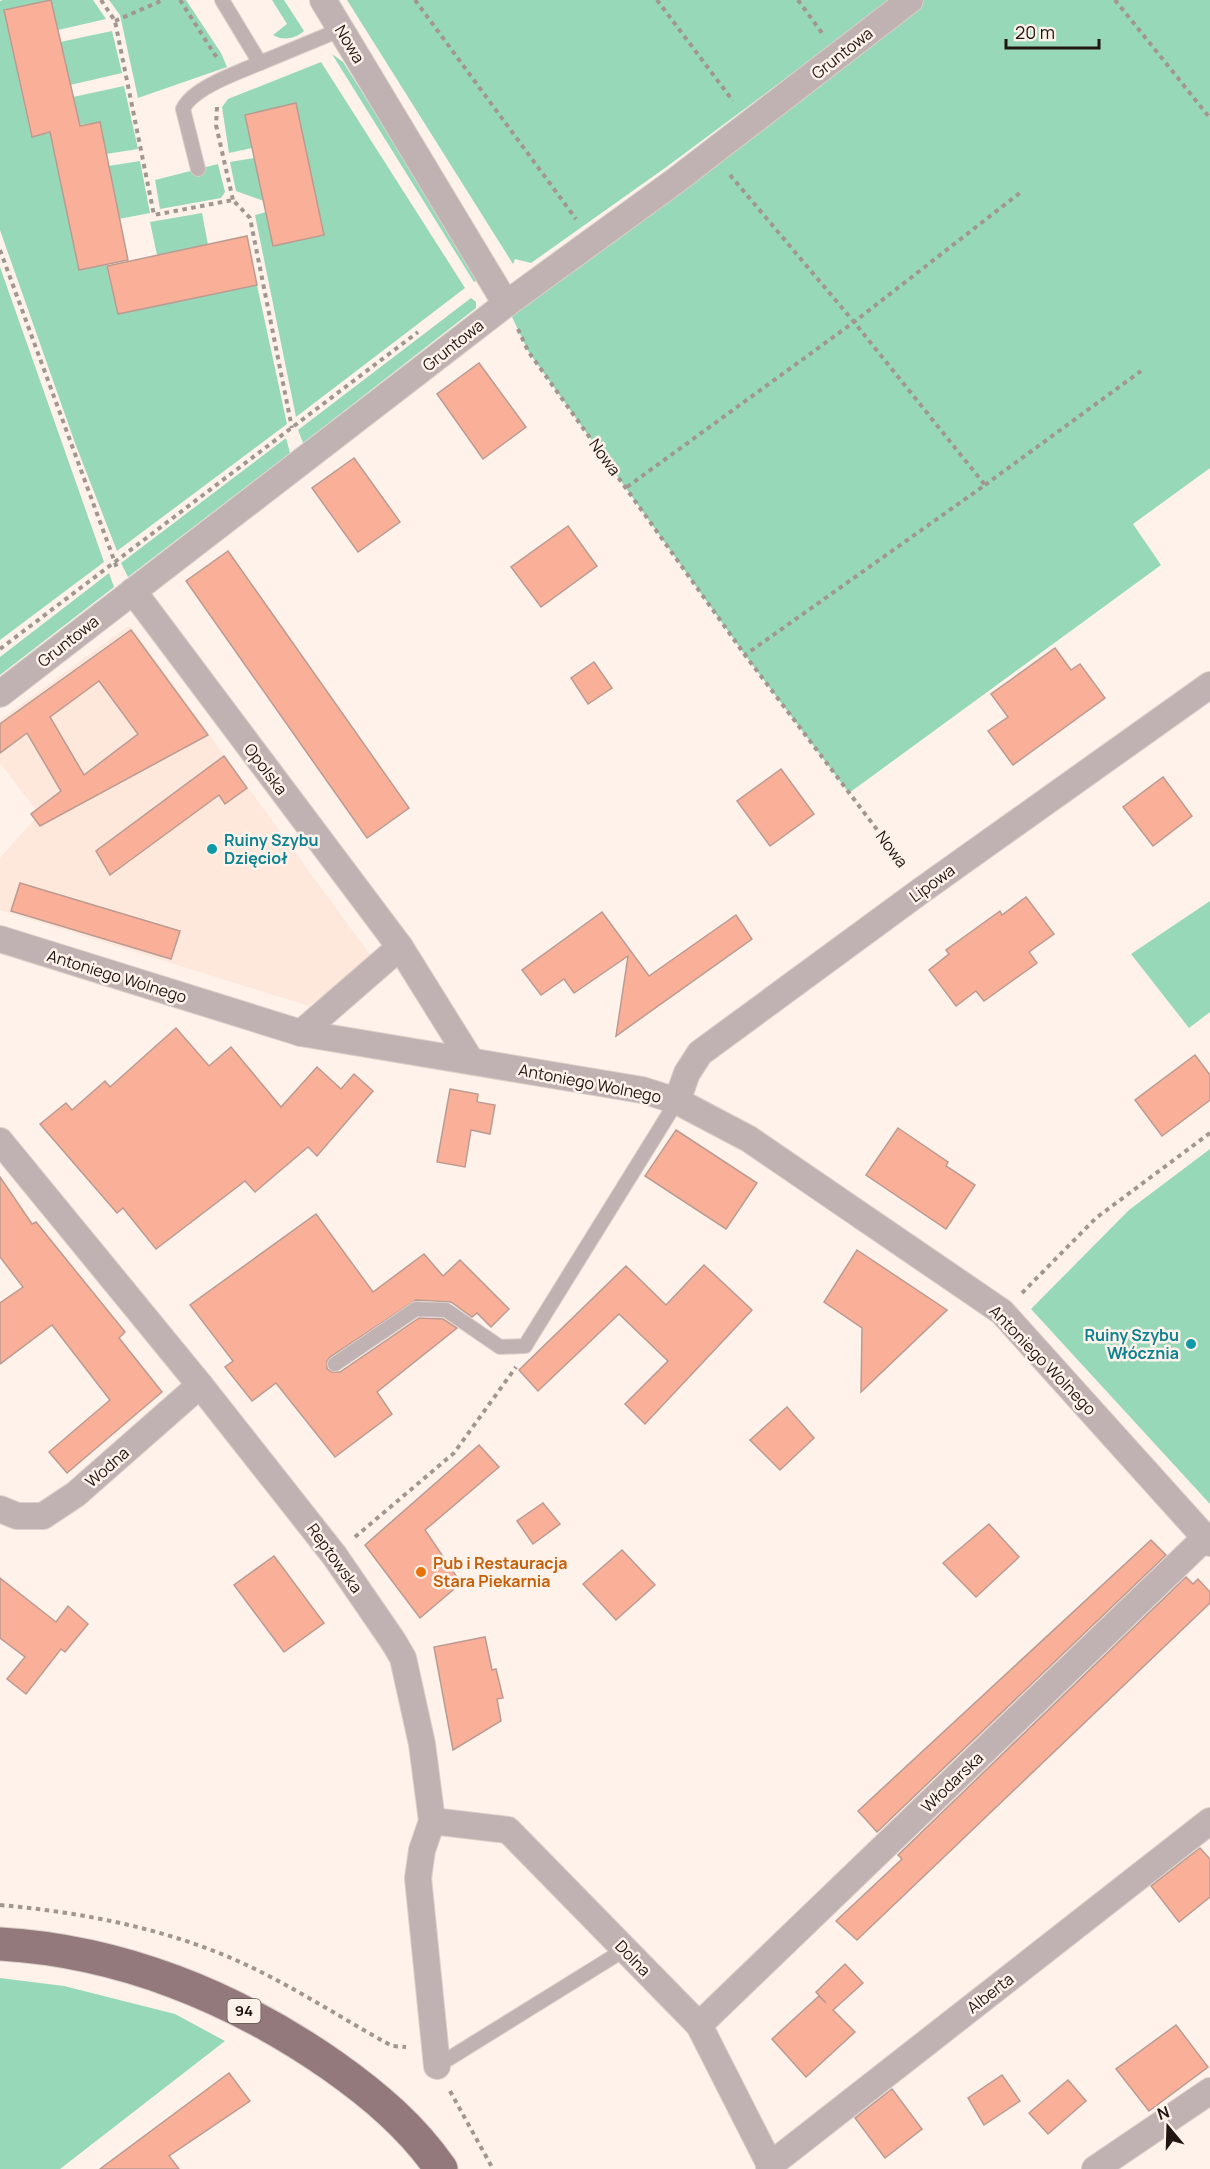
<svg xmlns="http://www.w3.org/2000/svg" width="1210" height="2169" font-family="Manrope,sans-serif">
  <style>
    .built { fill: #fee7db }
    .green { fill: #96d8b8 }
    .building { fill: #fab098; stroke: #bb9b91; stroke-width: 1.5; fill-rule: evenodd }
    .lines { fill: none; stroke-linecap: round; stroke-linejoin: round }
    .service-casing { stroke: #dbcfc8; stroke-width: 16 }
    .minor-casing { stroke: #dbcfc8; stroke-width: 28 }
    .primary-casing { stroke: #dbcfc8; stroke-width: 35 }
    .path { stroke: #a29690; stroke-width: 4; stroke-dasharray: 4.5 4.5; stroke-linecap: butt }
    .service { stroke: #c0b1b3; stroke-width: 14 }
    .minor { stroke: #c0b1b3; stroke-width: 26 }
    .primary { stroke: #93787c; stroke-width: 33 }
    .culture-dot { fill: #0f9aa8; stroke: #fef2eb; stroke-width: 2 }
    .food-dot { fill: #e8710a; stroke: #fef2eb; stroke-width: 2 }
    .labels { text-anchor: middle; stroke-width: 5; stroke-linejoin: round; paint-order: stroke }
    .shield { fill: #fef2eb; stroke: #635852; stroke-width: 1.5 }
    .shield-label { font-size: 15px; font-weight: bold; fill: #211611 }
    .street-label { font-size: 16px; fill: #211611; stroke: #fef2eb }
    .culture-label { font-size: 16px; font-weight: bold; fill: #0d838f; stroke: #fef2eb; text-anchor: start }
    .food-label { font-size: 16px; font-weight: bold; fill: #c56008; stroke: #fef2eb; text-anchor: start }
  </style>
  <rect width="100%" height="100%" fill="#fef2eb"/>
  <!-- built -->
  <path class="built" d="M127,627H131L373,959L309,1006L0,910V858L39,814L0,763V720Z"/>
  <!-- green -->
  <g class="green">
    <path d="M3,0H93L106,19L58,30L51,0L4,11L31,136L50,133L79,270L106,265L118,314L257,285L287,424L117,551L75,443L0,230V1Z"/>
    <path d="M109,0H186L221,53L227,67L138,98L120,15Z"/>
    <path d="M272,0H284L304,31C295,39 283,41 273,35L287,24Z"/>
    <path d="M347,0H891L665,168L531,263L515,259L513,264Z"/>
    <path d="M910,0H1210V468L1133,524L1161,565L849,793L745,655L528,351L506,304Z"/>
    <path d="M112,31L122,73L70,85L60,42Z"/>
    <path d="M332,54L343,62L480,279L474,282Z"/>
    <path d="M321,62L465,288L296,417L255,215L266,212L273,246L324,234L296,104L245,115L252,148L229,153L222,107L228,99Z"/>
    <path d="M124,86L138,149L106,154L100,122L79,125L73,97Z"/>
    <path d="M254,158L264,201L236,191L230,162Z"/>
    <path d="M140,161L150,213L119,219L108,166Z"/>
    <path d="M218,164L225,192L221,198L160,209L155,180Z"/>
    <path d="M202,213L208,245L157,255L150,222Z"/>
    <path d="M0,267L104,562L0,640Z"/>
    <path d="M471,298L476,302V308L303,443L298,430Z"/>
    <path d="M286,438L290,453L128,577L121,563Z"/>
    <path d="M109,573L114,587L0,675V657Z"/>
    <path d="M1210,901V1012L1189,1028L1131,954Z"/>
    <path d="M1210,1149V1504L1031,1309L1129,1210Z"/>
    <path d="M0,1978L64,1986L175,2014L225,2041L60,2169H0Z"/>
  </g>
  <!-- building -->
  <g class="building">
    <path d="M51,0L80,126L100,122L128,260L79,270L50,132L32,137L4,10Z"/>
    <path d="M296,103L324,235L273,246L245,115Z"/>
    <path d="M247,236L257,285L118,314L107,266Z"/>
    <path d="M479,363L526,427L483,459L437,394Z"/>
    <path d="M354,458L400,522L358,552L312,488Z"/>
    <path d="M568,526L597,566L541,607L511,567Z"/>
    <path d="M228,551L409,808L367,838L186,581Z"/>
    <path d="M131,630L208,735L40,826L31,814L61,791L27,733L0,753V724ZM99,681L138,734L84,775L50,717Z"/>
    <path d="M1055,648L1071,670L1080,664L1105,698L1013,765L988,731L1008,717L991,694Z"/>
    <path d="M594,662L612,688L588,704L571,678Z"/>
    <path d="M224,756L247,788L225,804L219,795L110,875L96,851Z"/>
    <path d="M781,769L814,814L770,846L737,801Z"/>
    <path d="M1163,777L1192,816L1153,846L1123,807Z"/>
    <path d="M20,883L180,931L171,959L11,911Z"/>
    <path d="M1026,897L1054,934L1029,952L1037,963L984,1001L976,991L956,1006L929,970L949,954L946,950L1000,911L1002,915Z"/>
    <path d="M602,912L649,976L736,915L752,939L616,1036L628,956L574,993L564,979L541,995L522,970Z"/>
    <path d="M176,1028L209,1066L231,1047L281,1107L317,1067L341,1089L354,1074L373,1091L317,1156L308,1147L255,1192L245,1181L156,1249L123,1208L117,1213L40,1124L66,1103L72,1110L105,1081L110,1087Z"/>
    <path d="M1195,1055L1210,1075V1100L1162,1136L1135,1100Z"/>
    <path d="M450,1089L478,1094L477,1102L495,1105L490,1134L471,1130L465,1167L437,1162Z"/>
    <path d="M898,1128L948,1162L946,1166L975,1185L946,1229L866,1175Z"/>
    <path d="M676,1130L757,1183L726,1229L645,1176Z"/>
    <path d="M0,1177L32,1224L36,1222L125,1332L119,1338L162,1392L67,1473L49,1452L110,1400L52,1325L0,1364V1303L23,1287L0,1257Z"/>
    <path d="M316,1214L373,1292L424,1254L443,1276L460,1260L509,1309L491,1327L477,1313L472,1317L451,1302L416,1300L330,1357L327,1361V1369L332,1372H340L419,1318L443,1319L457,1328L377,1392L392,1414L335,1457L276,1383L252,1401L225,1367L233,1361L190,1305Z"/>
    <path d="M857,1250L947,1310L861,1392L862,1328L824,1302Z"/>
    <path d="M704,1265L752,1310L645,1424L625,1404L668,1361L619,1314L538,1391L519,1370L626,1266L666,1305Z"/>
    <path d="M787,1407L814,1438L780,1470L750,1440Z"/>
    <path d="M479,1445L499,1467L425,1530L461,1583L420,1618L365,1545Z"/>
    <path d="M543,1503L560,1524L533,1544L517,1521Z"/>
    <path d="M989,1524L1019,1557L976,1597L943,1563Z"/>
    <path d="M1151,1540L1166,1555L877,1832L858,1811Z"/>
    <path d="M622,1550L655,1585L616,1620L583,1584Z"/>
    <path d="M274,1556L324,1623L284,1652L234,1585Z"/>
    <path d="M1186,1577L1193,1584L1198,1579L1210,1592V1603L857,1940L836,1921L902,1859L898,1855Z"/>
    <path d="M0,1578L56,1622L68,1606L88,1624L65,1652L61,1649L26,1694L7,1679L25,1657L0,1638Z"/>
    <path d="M485,1637L492,1670L496,1669L503,1698L497,1699L501,1721L453,1750L434,1647Z"/>
    <path d="M1200,1848L1210,1859V1897L1179,1922L1151,1886Z"/>
    <path d="M845,1964L863,1983L833,2010L855,2032L806,2077L772,2039L819,1996L826,2003L816,1992Z"/>
    <path d="M1176,2025L1208,2067L1149,2111L1116,2069Z"/>
    <path d="M229,2073L250,2101L169,2156L179,2169H100Z"/>
    <path d="M1002,2075L1020,2101L984,2125L968,2098Z"/>
    <path d="M1068,2080L1086,2101L1048,2134L1029,2113Z"/>
    <path d="M892,2089L922,2129L885,2158L855,2118Z"/>
  </g>
  <g class="lines">
    <defs>
      <g id="service">
        <path d="M222,0L260,63L342,29"/>
        <path d="M198,169L183,109C192,88 239,72 260,63"/>
        <path d="M335,1364L416,1309L446,1310L500,1347L525,1346L677,1101"/>
        <path d="M437,2066L624,1950"/>
      </g>
      <g id="minor">
        <path d="M323,0L506,304"/>
        <path d="M133,591L400,947L471,1061"/>
        <path d="M0,694L506,304L675,181L910,0"/>
        <path d="M0,939L301,1033L642,1090L677,1101L749,1139L1002,1312L1210,1543"/>
        <path d="M301,1033L400,947"/>
        <path d="M677,1101L687,1073L700,1053L922,890L1210,685"/>
        <path d="M0,1141L200,1385L334,1555L393,1641L403,1658L422,1744L432,1821L422,1850L418,1878L437,2066"/>
        <path d="M0,1509L17,1516H43L76,1494L200,1385"/>
        <path d="M432,1821L508,1830L699,2025L772,2169"/>
        <path d="M699,2025L1205,1538"/>
        <path d="M769,2166L1210,1821"/>
        <path d="M1095,2169L1210,2091"/>
      </g>
      <path id="primary" d="M0,1944C121,1951 234,1997 333,2066C374,2095 412,2127 441,2169"/>
    </defs>
    <!-- service casing -->
    <use href="#service" class="service-casing"/>
    <!-- minor casing -->
    <use href="#minor" class="minor-casing"/>
    <!-- primary casing -->
    <use href="#primary" class="primary-casing"/>
    <!-- path -->
    <g class="path">
      <path d="M101,0L115,21L154,215L233,200L250,218L292,428"/>
      <path d="M180,0L217,58"/>
      <path d="M415,0L576,219"/>
      <path d="M657,0L733,101"/>
      <path d="M798,0L822,33"/>
      <path d="M1115,0L1210,118"/>
      <path d="M115,21L163,0"/>
      <path d="M217,107L216,125L233,200"/>
      <path d="M730,175L854,322L985,485L745,655"/>
      <path d="M0,250L117,568"/>
      <path d="M518,329L528,351L745,655L906,868"/>
      <path d="M985,485L1141,371"/>
      <path d="M627,487L854,322L1021,192"/>
      <path d="M0,649L418,332"/>
      <path d="M1022,1293L1096,1218L1210,1133"/>
      <path d="M355,1537L454,1453L516,1367"/>
      <path d="M0,1905C78,1912 159,1927 231,1958C287,1982 339,2017 392,2046L406,2047"/>
      <path d="M450,2091L493,2169"/>
    </g>
    <!-- service -->
    <use href="#service" class="service"/>
    <!-- minor -->
    <use href="#minor" class="minor"/>
    <!-- primary -->
    <use href="#primary" class="primary"/>
  </g>
  <!-- markers -->
  <g class="culture-dot">
    <circle cx="212" cy="849" r="6"/>
    <circle cx="1191" cy="1344" r="6"/>
  </g>
  <circle class="food-dot" cx="421" cy="1572" r="6"/>
  <g class="labels">
    <!-- shield labels -->
    <rect class="shield" x="227.5" y="1999" width="33" height="24" rx="4.5"/>
    <g class="shield-label">
      <text x="244" y="2016">94</text>
    </g>
    <!-- street labels -->
    <g class="street-label">
      <text transform="translate(350 44) rotate(59)" y="6">Nowa</text>
      <text transform="translate(842 53) rotate(-38)" y="6">Gruntowa</text>
      <text transform="translate(453 345) rotate(-38)" y="6">Gruntowa</text>
      <text transform="translate(605 457) rotate(54)" y="6">Nowa</text>
      <text transform="translate(68 641) rotate(-38)" y="6">Gruntowa</text>
      <text transform="translate(266 769) rotate(53)" y="6">Opolska</text>
      <text transform="translate(892 849) rotate(53)" y="6">Nowa</text>
      <text transform="translate(932 883) rotate(-36)" y="6">Lipowa</text>
      <text transform="translate(117 976) rotate(17)" y="6">Antoniego Wolnego</text>
      <text transform="translate(590 1083) rotate(11)" y="6">Antoniego Wolnego</text>
      <text transform="translate(1043 1360) rotate(46)" y="6">Antoniego Wolnego</text>
      <text transform="translate(107 1467) rotate(-41)" y="6">Wodna</text>
      <text transform="translate(335 1558) rotate(54)" y="6">Reptowska</text>
      <text transform="translate(952 1782) rotate(-44)" y="6">Włodarska</text>
      <text transform="translate(633 1958) rotate(46)" y="6">Dolna</text>
      <text transform="translate(990 1993) rotate(-38)" y="6">Alberta</text>
    </g>
    <!-- culture labels -->
    <g class="culture-label">
      <text x="224" y="846">Ruiny Szybu<tspan x="224" dy="18">Dzięcioł</tspan></text>
      <text x="1179" y="1341" text-anchor="end">Ruiny Szybu<tspan x="1179" dy="18">Włócznia</tspan></text>
    </g>
    <!-- food labels -->
    <g class="food-label">
      <text x="433" y="1569">Pub i Restauracja<tspan x="433" dy="18">Stara Piekarnia</tspan></text>
    </g>
  </g>
  <!-- north arrow -->
  <g transform="translate(1168 2127) rotate(341)" stroke="#fef2eb" stroke-width="4.5" paint-order="stroke">
  <path d="M0-4.5L10 22L0 15L-10 22Z" fill="#211611"/>
  <text y="-9" font-size="16" font-weight="bold" text-anchor="middle" fill="#211611">N</text>
  </g>
  <!-- scale -->
  <path d="M1006 39v9h93v-9" fill="none" stroke="#211611" stroke-width="3"/>
  <text x="1015" y="39" font-size="18" fill="#211611" stroke="#fef2eb" stroke-width="4.5" paint-order="stroke">20 m</text>
</svg>
